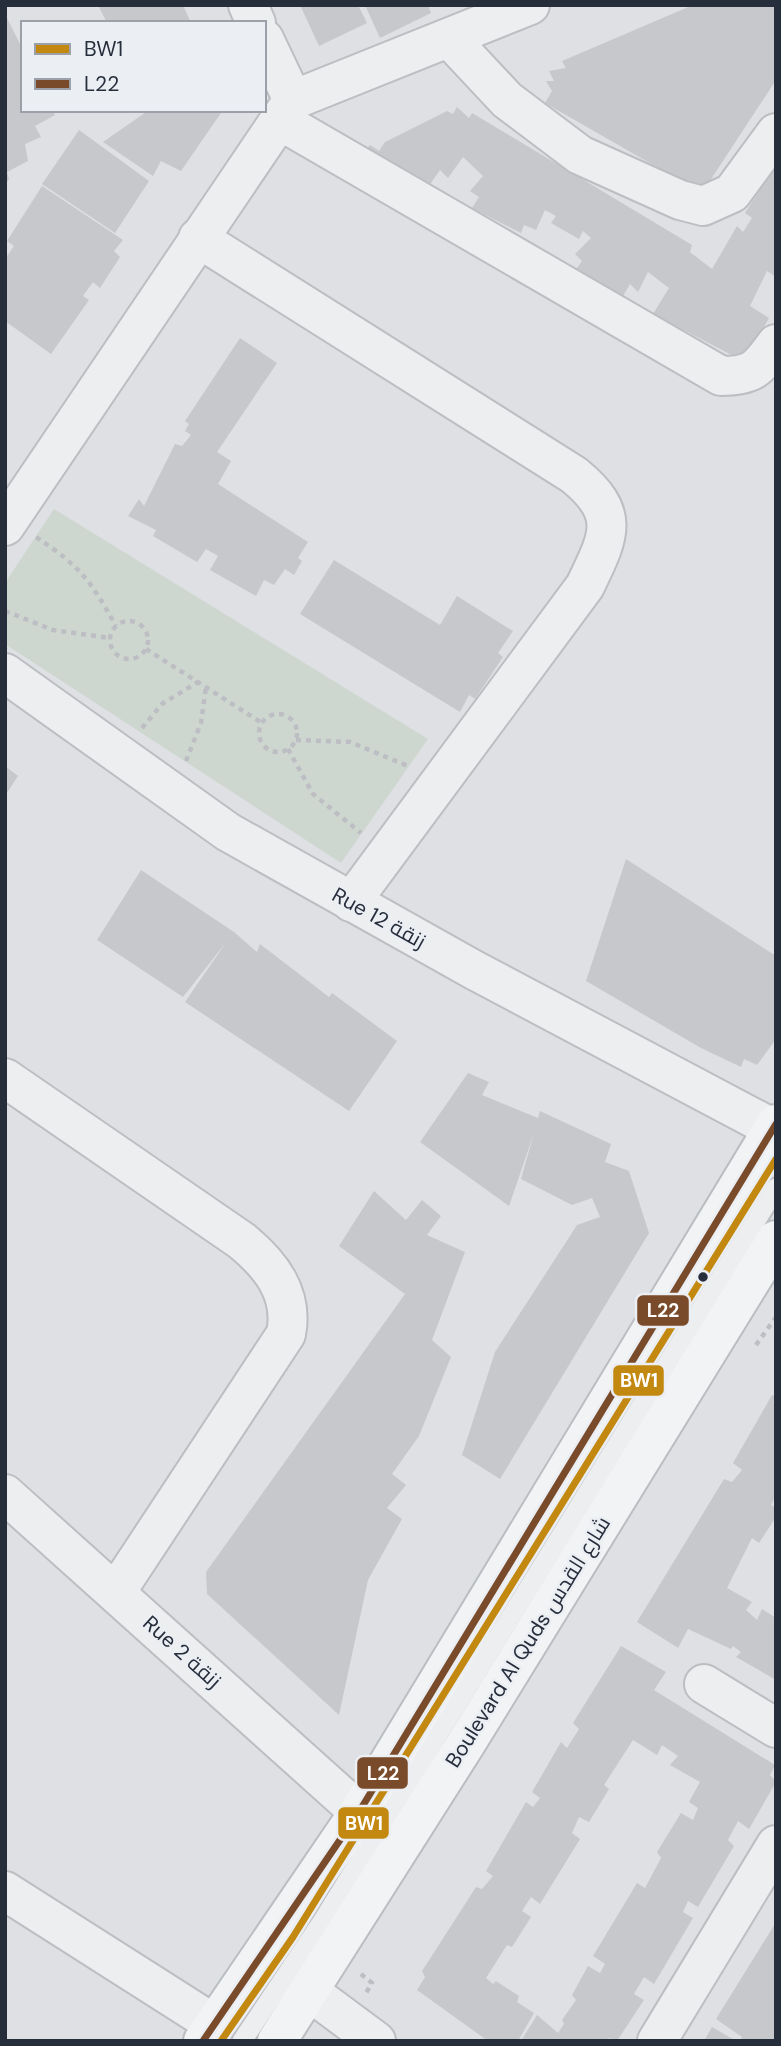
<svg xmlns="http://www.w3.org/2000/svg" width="781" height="2046" font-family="'DM Sans',Cairo,sans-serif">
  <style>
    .green { fill: #ced7cf }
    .building { fill: #c6c8cc }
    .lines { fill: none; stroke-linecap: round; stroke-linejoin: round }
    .lane-casing { stroke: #bcbec2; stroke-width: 23 }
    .street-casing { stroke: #bcbec2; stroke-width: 42 }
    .primary-casing { stroke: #babdc1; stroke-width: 42 }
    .path { stroke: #bdbec3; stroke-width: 4.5; stroke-dasharray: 5 5; stroke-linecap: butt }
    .lane { stroke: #edeef0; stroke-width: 19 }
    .street { stroke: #edeef0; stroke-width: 38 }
    .primary { stroke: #f2f3f4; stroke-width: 38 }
    .bus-1-casing { stroke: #ebeef3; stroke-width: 12 }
    .bus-2-casing { stroke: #ebeef3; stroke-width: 12 }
    .bus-1 { stroke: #c3880f; stroke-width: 7 }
    .bus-2 { stroke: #7a4b2a; stroke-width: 7 }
    .bus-dot { fill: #262d3b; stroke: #ebeef3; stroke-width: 2.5 }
    .labels { text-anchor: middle; stroke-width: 5; stroke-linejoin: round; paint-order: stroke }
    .street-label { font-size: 21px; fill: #262d3b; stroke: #ebeef3 }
    .line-badge { stroke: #ebeef3; stroke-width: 2.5 }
    .badge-label { font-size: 19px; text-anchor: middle; font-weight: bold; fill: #fff }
  </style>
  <rect width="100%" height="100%" fill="#dee0e4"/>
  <!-- green -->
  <path class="green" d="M54,509L428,739L341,863L5,644V583Z"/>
  <!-- building -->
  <g class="building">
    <path d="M98,5H183L191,23H107Z"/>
    <path d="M300,5H358L367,23L319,46Z"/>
    <path d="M365,5H428L431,13L380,38Z"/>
    <path d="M693,5H776V80L702,193L545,103L552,91L546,81H554L549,71L566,68L562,61Z"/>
    <path d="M5,14L23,50V110H52L55,115L35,126L41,137L25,144L28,161L7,172L9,179L5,185Z"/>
    <path d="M457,107L469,118L472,113L692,245L690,252L712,269L737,226L743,232L752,218L745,213L776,164V277L767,271L750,306L769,318L745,362L653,314L669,288L648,272L638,292L630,284L623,296L575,271L582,261L575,254L591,238L583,231L579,239L551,223L556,216L545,210L536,230L524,225L521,233L472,208L479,197L470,191L483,176L463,157L448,178L440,170L413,209L362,156L370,145L379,151L385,142L447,111L453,114Z"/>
    <path d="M149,110H223L181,171L161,161L153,176L103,142Z"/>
    <path d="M79,130L149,181L115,233L42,184Z"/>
    <path d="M42,186L123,240L114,251L120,257L100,288L93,282L83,296L89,300L51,354L5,321V259L14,246L7,241Z"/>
    <path d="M240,338L277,363L217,452L231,461L218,484L308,542L298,558L302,561L294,575L285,569L274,585L264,580L256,596L210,570L218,556L206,549L197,562L153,536L156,530L128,516L139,499L144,506L175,444L182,446L191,435L185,431L189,424L185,421Z"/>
    <path d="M334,560L440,625L457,596L513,631L498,653L503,657L475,699L469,695L460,712L300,614Z"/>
    <path d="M5,766L18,776L5,796Z"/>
    <path d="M626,859L776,956V1039L757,1065L744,1059L741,1067L701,1048L586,981Z"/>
    <path d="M141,870L234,932L257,952L260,944L329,997L332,993L397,1041L349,1111L185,1002L227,941L183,997L97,940Z"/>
    <path d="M468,1073L489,1082L482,1095L538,1118L540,1111L611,1144L605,1162L629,1171L649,1233L500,1479L462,1455L495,1352L577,1225L600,1217L592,1198L572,1205L521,1179L534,1133L509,1206L420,1142Z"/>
    <path d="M374,1191L406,1220L422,1200L441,1216L427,1235L465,1252L432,1340L451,1357L419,1436L392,1474L406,1485L387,1508L402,1519L368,1580L339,1715L207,1594L206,1572L405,1294L339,1246Z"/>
    <path d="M772,1395L776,1397V1495L771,1505L776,1508V1517L759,1543L752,1538L727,1588L752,1602L746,1610L757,1620L762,1609L776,1618V1680L736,1657L741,1652L733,1646L731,1649L688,1629L678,1648L637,1622L724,1479L732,1482L742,1470L733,1463Z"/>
    <path d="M621,1646L666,1672L654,1690L775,1765L770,1775L776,1782L749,1829L738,1821L728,1840L734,1846L698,1907L688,1901L683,1912L693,1918L654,1984L644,1977L634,1994L644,2000L617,2041L609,2038L608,2041H521L537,2015L558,2033L564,2024L562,2020L576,2000L572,1995L588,1966L600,1973L605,1964L593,1956L637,1883L645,1888L661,1858L657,1852L681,1813L693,1820L698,1808L689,1802L700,1782L670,1765L678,1756L662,1745L657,1755L633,1740L604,1785L609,1789L589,1822L579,1817L572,1833L580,1839L540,1904L531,1897L522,1911L531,1917L512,1947L507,1945L486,1978L493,1984L496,1981L519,1996L517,2002L534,2013L518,2041H488L417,1990L425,1977L422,1971L476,1887L482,1889L493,1876L486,1871L526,1802L533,1807L540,1798L532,1792L561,1742L567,1748L579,1729L573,1723Z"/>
    <path d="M776,1922V2041H740L742,2037L716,2019Z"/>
    <path d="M712,2027L736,2041H704Z"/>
  </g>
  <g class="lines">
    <defs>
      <path id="lane" d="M242,2041L322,1922L776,1188"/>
      <g id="street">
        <path d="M248,5L256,23"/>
        <path d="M449,38L507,100L580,155L680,200L703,206L732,193L776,133"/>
        <path d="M264,39L293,100"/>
        <path d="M279,120L721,376C753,376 758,369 776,344"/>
        <path d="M198,238L574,475C622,514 609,536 585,586L351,902"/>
        <path d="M5,526L293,100L530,5"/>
        <path d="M5,673L228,832L474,970L776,1130"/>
        <path d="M5,1078L242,1241C271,1265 294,1294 286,1334L116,1592"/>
        <path d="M5,1494L359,1812"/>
        <path d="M704,1684L776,1728"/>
        <path d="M5,1891L214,2024"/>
        <path d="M310,1992L376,2041"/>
        <path d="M657,2041L776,1845"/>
      </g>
      <g id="primary">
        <path d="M203,2041L359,1812L776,1124"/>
        <path d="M277,2041L465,1745L776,1240"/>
      </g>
    </defs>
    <!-- lane casing -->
    <use href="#lane" class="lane-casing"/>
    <!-- street casing -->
    <use href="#street" class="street-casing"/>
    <!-- primary casing -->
    <use href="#primary" class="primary-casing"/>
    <!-- path -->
    <g class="path">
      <path d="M36,537C81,567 90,580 116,626"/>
      <path d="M5,611L53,630L110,638"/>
      <circle cx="129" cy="640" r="19"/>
      <path d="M146,649L262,723"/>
      <circle cx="278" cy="733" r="19"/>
      <path d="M142,728L162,704L198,682"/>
      <path d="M296,740L350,742L408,766"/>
      <path d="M288,749L313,794L361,833"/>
      <path d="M186,761L201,723L206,687"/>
      <path d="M756,1345L776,1317"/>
      <path d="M361,1974L372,1983L366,1993"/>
    </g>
    <!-- lane -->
    <use href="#lane" class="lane"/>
    <!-- street -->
    <use href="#street" class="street"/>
    <!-- primary -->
    <use href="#primary" class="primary"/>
    <defs>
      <path id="bus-1" d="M221,2041L293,1937L776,1159"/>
      <path id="bus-2" d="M203,2041L359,1812L776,1124"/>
    </defs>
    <!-- bus-1 casing -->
    <use href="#bus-1" class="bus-1-casing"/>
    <!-- bus-2 casing -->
    <use href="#bus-2" class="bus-2-casing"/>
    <!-- bus-1 -->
    <use href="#bus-1" class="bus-1"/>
    <!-- bus-2 -->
    <use href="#bus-2" class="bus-2"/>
  </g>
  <!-- markers -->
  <circle class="bus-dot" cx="703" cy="1277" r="6"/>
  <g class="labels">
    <!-- street labels -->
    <g class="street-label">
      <text transform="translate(379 918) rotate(29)" y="7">Rue 12 زنقة</text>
      <text transform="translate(528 1642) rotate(-58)" y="7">Boulevard Al Quds شارع القدس</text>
      <text transform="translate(182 1652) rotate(42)" y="7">Rue 2 زنقة</text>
    </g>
  </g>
  <g class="line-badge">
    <rect x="636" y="1294" width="54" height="33" rx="7" fill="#7a4b2a"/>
    <rect x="612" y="1364" width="53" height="33" rx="7" fill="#c3880f"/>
    <rect x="356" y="1756" width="53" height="34" rx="7" fill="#7a4b2a"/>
    <rect x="337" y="1806" width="53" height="34" rx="7" fill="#c3880f"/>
  </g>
  <g class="badge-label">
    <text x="663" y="1317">L22</text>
    <text x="639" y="1387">BW1</text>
    <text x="383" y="1780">L22</text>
    <text x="364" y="1830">BW1</text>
  </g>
  <!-- border -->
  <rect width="781" height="2046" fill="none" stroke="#262d3b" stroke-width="14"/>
  <!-- legend -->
  <rect x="21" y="21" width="245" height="91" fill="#ebeef3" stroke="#9ca1a9" stroke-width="2"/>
  <rect x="35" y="44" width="35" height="10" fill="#c3880f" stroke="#9ca1a9" stroke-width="2"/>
  <text x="84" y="56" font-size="21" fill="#262d3b">BW1</text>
  <rect x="35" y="79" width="35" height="10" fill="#7a4b2a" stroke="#9ca1a9" stroke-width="2"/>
  <text x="84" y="91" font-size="21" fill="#262d3b">L22</text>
</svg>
